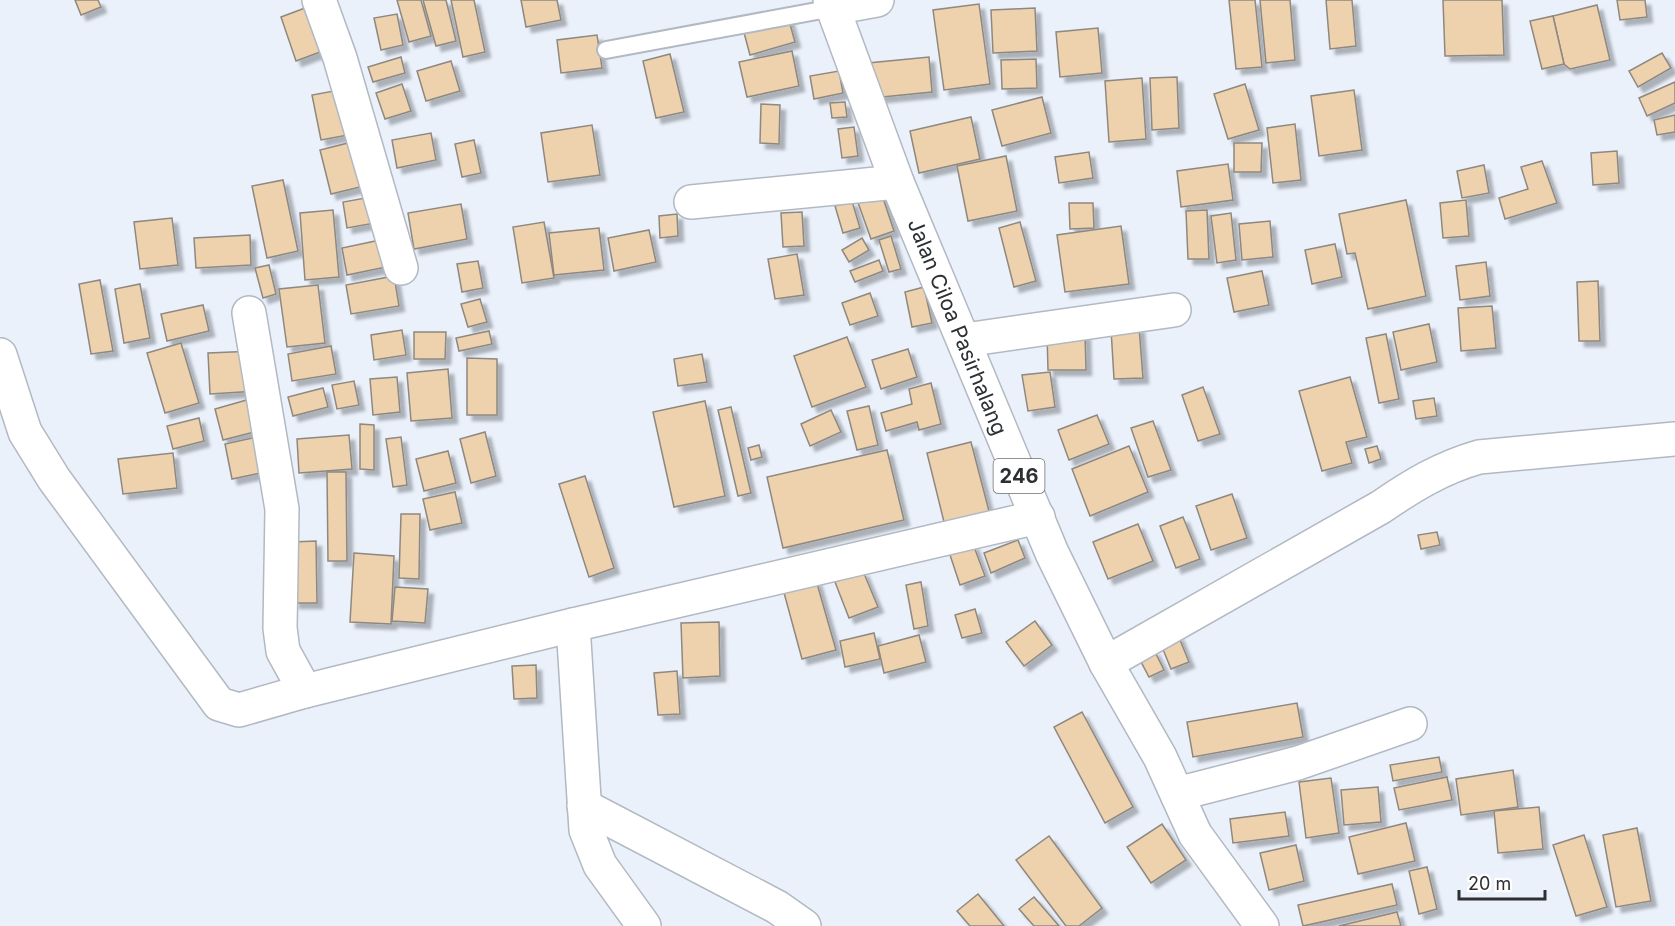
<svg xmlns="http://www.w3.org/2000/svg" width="1675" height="926" font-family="Inter,sans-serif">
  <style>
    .building { fill: #edd2ad; stroke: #8f8880; stroke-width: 1.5; filter: url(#shadow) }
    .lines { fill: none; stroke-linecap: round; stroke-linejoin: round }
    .service-casing { stroke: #b2b9c2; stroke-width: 20 }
    .minor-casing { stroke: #b2b9c2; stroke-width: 36 }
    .primary-casing { stroke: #b2b9c2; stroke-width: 36 }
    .service { stroke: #fff; stroke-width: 16 }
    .minor { stroke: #fff; stroke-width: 33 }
    .primary { stroke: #fff; stroke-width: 33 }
    .labels { text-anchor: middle; stroke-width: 6; stroke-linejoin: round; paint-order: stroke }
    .shield { fill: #fff; stroke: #6c6e70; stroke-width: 1.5 }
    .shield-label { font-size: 20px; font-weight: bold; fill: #2d3033 }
    .street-label { font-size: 21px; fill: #2d3033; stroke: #fff }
  </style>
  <defs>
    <filter id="shadow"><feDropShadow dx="5.5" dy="5.5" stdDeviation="1.5" flood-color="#0004"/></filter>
  </defs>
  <rect width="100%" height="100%" fill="#eaf1fb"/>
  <!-- building -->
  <g class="building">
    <path d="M75,0H98L101,7L81,15Z"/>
    <path d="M397,0H421L431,36L409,42Z"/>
    <path d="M423,0H446L456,41L436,46Z"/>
    <path d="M451,0H474L485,52L463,57Z"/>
    <path d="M521,0H557L561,20L526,27Z"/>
    <path d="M1229,0H1255L1262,67L1236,69Z"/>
    <path d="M1260,0H1290L1295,60L1266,63Z"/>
    <path d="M1326,0H1352L1356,46L1330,49Z"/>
    <path d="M1443,0H1502L1504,55L1445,56Z"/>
    <path d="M1617,0H1645L1647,17L1620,20Z"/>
    <path d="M979,4L990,84L944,90L933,10Z"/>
    <path d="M1597,5L1610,60L1570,69L1564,64L1553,16Z"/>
    <path d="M305,8L320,52L296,61L281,17Z"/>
    <path d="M1035,8L1037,51L993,53L991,10Z"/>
    <path d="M397,14L403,45L381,50L374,18Z"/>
    <path d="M1553,16L1564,64L1542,69L1530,21Z"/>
    <path d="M788,17L795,42L750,55L743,29Z"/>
    <path d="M1098,28L1102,73L1060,77L1056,32Z"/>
    <path d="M597,35L602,68L561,73L557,40Z"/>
    <path d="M792,51L799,86L747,97L739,62Z"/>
    <path d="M1662,53L1671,68L1638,87L1629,71Z"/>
    <path d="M670,54L684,112L656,118L643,61Z"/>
    <path d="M401,57L405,73L373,82L368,67Z"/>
    <path d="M929,57L932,92L872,98L868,63Z"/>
    <path d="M1036,59L1037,88L1002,89L1001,60Z"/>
    <path d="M451,61L460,91L426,101L417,71Z"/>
    <path d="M839,71L843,93L814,99L810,76Z"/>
    <path d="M1177,77L1179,128L1152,130L1150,78Z"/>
    <path d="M1142,78L1146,139L1109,142L1105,81Z"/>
    <path d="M1675,82V103L1647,116L1639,98Z"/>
    <path d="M402,84L411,111L385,119L376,93Z"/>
    <path d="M1245,84L1259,130L1228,139L1214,94Z"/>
    <path d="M339,90L348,135L321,140L312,95Z"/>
    <path d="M1354,90L1362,150L1319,156L1311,96Z"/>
    <path d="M1042,97L1051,133L1002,146L992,110Z"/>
    <path d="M845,102L847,117L832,118L830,103Z"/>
    <path d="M761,104L780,105L779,144L760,143Z"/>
    <path d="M1675,115V132L1657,135L1654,120Z"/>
    <path d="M971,117L980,159L919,173L910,131Z"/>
    <path d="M1295,124L1301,180L1273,183L1267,128Z"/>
    <path d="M592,125L600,175L548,182L541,133Z"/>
    <path d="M854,127L858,156L842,158L838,129Z"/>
    <path d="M431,133L436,160L397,168L392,140Z"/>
    <path d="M474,140L481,173L462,177L455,144Z"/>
    <path d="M348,143L360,187L331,194L320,150Z"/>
    <path d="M1234,143H1262L1261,172H1234Z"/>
    <path d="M1617,151L1619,183L1593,185L1591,153Z"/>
    <path d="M1089,152L1093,178L1059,183L1055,157Z"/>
    <path d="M1006,156L1017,211L968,221L957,166Z"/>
    <path d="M1542,161L1557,203L1505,219L1499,198L1528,189L1521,167Z"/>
    <path d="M1228,164L1233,200L1181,207L1177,171Z"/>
    <path d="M1484,165L1489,193L1462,198L1457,171Z"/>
    <path d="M283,180L298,251L267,258L252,186Z"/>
    <path d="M880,189L894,231L871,239L856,197Z"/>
    <path d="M371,197L375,223L347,228L343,202Z"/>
    <path d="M1406,200L1426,296L1368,309L1355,253L1347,254L1339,214Z"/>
    <path d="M1466,200L1469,236L1443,238L1440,203Z"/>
    <path d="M852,201L860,228L843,233L835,206Z"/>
    <path d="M1069,203H1093L1094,228L1070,229Z"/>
    <path d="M461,204L467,239L414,249L408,213Z"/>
    <path d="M333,210L339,277L305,280L300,213Z"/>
    <path d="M1207,210L1209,259H1188L1186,211Z"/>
    <path d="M802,212L804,246L783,247L781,213Z"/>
    <path d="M1231,213L1236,260L1217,263L1211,216Z"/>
    <path d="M677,214L678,236L660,238L659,216Z"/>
    <path d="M172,218L178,265L140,269L134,222Z"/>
    <path d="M1270,221L1273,257L1242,260L1239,224Z"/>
    <path d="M544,222L554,278L522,283L513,227Z"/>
    <path d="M1020,222L1036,281L1014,287L999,228Z"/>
    <path d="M1121,226L1129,284L1065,292L1057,235Z"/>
    <path d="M599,228L604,270L554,275L549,233Z"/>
    <path d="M649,230L656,262L614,271L608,238Z"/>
    <path d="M250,235L251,265L196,268L194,238Z"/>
    <path d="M891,236L901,269L889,272L879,240Z"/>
    <path d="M862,238L869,250L849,262L842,250Z"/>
    <path d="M385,239L391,266L347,275L342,248Z"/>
    <path d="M1335,244L1342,277L1312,284L1305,250Z"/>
    <path d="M797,254L804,295L775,299L768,259Z"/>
    <path d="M879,260L883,271L855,282L850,271Z"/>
    <path d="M478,261L483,288L462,292L457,264Z"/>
    <path d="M1486,262L1490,296L1460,300L1456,266Z"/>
    <path d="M269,265L276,294L263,298L255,268Z"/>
    <path d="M1262,271L1269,305L1234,312L1227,278Z"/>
    <path d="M394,276L399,306L351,314L346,285Z"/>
    <path d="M100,280L113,351L91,354L79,284Z"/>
    <path d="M1598,281L1600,341H1579L1577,282Z"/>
    <path d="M140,284L150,338L124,343L115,289Z"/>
    <path d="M318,285L325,343L287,347L279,289Z"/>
    <path d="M924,287L932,323L912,327L905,292Z"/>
    <path d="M870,293L878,316L850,325L842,303Z"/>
    <path d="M480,299L487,322L468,327L461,304Z"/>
    <path d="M203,305L209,331L167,341L161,314Z"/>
    <path d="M1492,306L1496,348L1461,351L1458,308Z"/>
    <path d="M1429,324L1437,362L1401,370L1393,332Z"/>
    <path d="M1139,327L1143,378L1114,379L1111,329Z"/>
    <path d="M402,330L406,355L374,360L371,335Z"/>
    <path d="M489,331L492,344L459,351L456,338Z"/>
    <path d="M414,332H446L445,359H414Z"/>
    <path d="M1047,334H1085L1086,370H1048Z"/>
    <path d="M1386,334L1399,399L1379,403L1366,338Z"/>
    <path d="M847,337L866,387L812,407L794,356Z"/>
    <path d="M181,343L199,403L165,413L147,353Z"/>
    <path d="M331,346L336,374L292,381L288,354Z"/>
    <path d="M908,349L917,377L881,389L872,360Z"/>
    <path d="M255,351L257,391L210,394L208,353Z"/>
    <path d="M702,354L707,382L678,386L674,359Z"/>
    <path d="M467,358L497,359V415H467Z"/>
    <path d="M448,369L452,418L411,421L407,373Z"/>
    <path d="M1050,372L1055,407L1028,411L1022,375Z"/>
    <path d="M397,377L400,412L373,415L370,379Z"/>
    <path d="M1350,377L1367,437L1346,442L1352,463L1322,471L1299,391Z"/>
    <path d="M354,381L359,405L337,409L332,385Z"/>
    <path d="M931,383L941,424L919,430L917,422L886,431L881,413L912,404L909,389Z"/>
    <path d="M1203,387L1220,434L1198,441L1182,395Z"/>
    <path d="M323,388L328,407L293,416L288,397Z"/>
    <path d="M1434,398L1437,416L1416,419L1413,401Z"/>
    <path d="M250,399L258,431L223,440L215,409Z"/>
    <path d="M705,401L725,496L674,507L653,412Z"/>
    <path d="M869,406L878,445L857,450L847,411Z"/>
    <path d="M731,407L751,493L738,496L718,410Z"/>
    <path d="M831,410L841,432L810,446L801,424Z"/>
    <path d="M1097,415L1109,444L1069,460L1058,430Z"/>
    <path d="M199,418L204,441L173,449L167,426Z"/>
    <path d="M1153,421L1171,470L1148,477L1131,428Z"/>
    <path d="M360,424L374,425V470L360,469Z"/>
    <path d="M485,432L496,476L471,483L460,439Z"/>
    <path d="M349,435L352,469L299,473L297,439Z"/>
    <path d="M262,436L270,471L232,479L225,444Z"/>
    <path d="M401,437L407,485L393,487L386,439Z"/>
    <path d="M971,442L990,515L945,526L927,453Z"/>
    <path d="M759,445L762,457L751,460L748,448Z"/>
    <path d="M1129,446L1148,492L1090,516L1072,469Z"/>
    <path d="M1377,446L1381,459L1369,463L1365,449Z"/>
    <path d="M887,450L904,520L783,548L767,477Z"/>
    <path d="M448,451L456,483L424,491L416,459Z"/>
    <path d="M173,453L177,488L123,494L118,459Z"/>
    <path d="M327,472H346L347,561H328Z"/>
    <path d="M585,476L614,568L589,577L559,484Z"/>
    <path d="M455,492L462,523L430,530L423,499Z"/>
    <path d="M1232,494L1247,538L1211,550L1196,506Z"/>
    <path d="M401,514H420L419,579L399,578Z"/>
    <path d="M1183,517L1200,559L1176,568L1160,526Z"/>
    <path d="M1138,524L1153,561L1108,579L1093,542Z"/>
    <path d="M1437,532L1440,545L1421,549L1418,535Z"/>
    <path d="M1018,540L1025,558L991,573L984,553Z"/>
    <path d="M316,541L317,603H294L292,542Z"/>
    <path d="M973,544L985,576L960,585L949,552Z"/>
    <path d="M354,553L394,556L391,624L350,622Z"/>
    <path d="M863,571L878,607L849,618L835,582Z"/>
    <path d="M816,580L836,650L802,659L783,589Z"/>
    <path d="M921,582L928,626L914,629L906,585Z"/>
    <path d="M395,587L428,589L425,623L392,621Z"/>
    <path d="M975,609L982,633L962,638L955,615Z"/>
    <path d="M1035,621L1052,645L1024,666L1006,642Z"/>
    <path d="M719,622L720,676L683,678L681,623Z"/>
    <path d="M874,633L880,659L845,667L840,641Z"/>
    <path d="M919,635L926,662L884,673L878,646Z"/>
    <path d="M1178,635L1189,662L1171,669L1160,642Z"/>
    <path d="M1154,650L1164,670L1149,677L1139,658Z"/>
    <path d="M536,665L537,698L514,699L512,666Z"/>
    <path d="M677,671L680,714L658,715L654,673Z"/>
    <path d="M1297,703L1303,737L1193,757L1187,722Z"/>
    <path d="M1082,712L1133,807L1105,823L1054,727Z"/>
    <path d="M1439,757L1442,772L1393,781L1390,765Z"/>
    <path d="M1513,770L1518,807L1461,815L1456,779Z"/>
    <path d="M1447,777L1452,800L1399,810L1394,788Z"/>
    <path d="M1331,778L1339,833L1306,838L1299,782Z"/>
    <path d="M1378,787L1381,822L1344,825L1341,790Z"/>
    <path d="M1539,807L1543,849L1498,853L1494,811Z"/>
    <path d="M1285,812L1289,836L1233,843L1230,819Z"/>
    <path d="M1406,823L1415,861L1358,874L1349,837Z"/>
    <path d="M1162,824L1186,860L1151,883L1127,847Z"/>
    <path d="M1637,828L1651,901L1616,907L1603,835Z"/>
    <path d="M1584,835L1607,907L1576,916L1553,845Z"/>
    <path d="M1049,836L1102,908L1079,926H1066L1016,860Z"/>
    <path d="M1296,845L1304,881L1269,890L1260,853Z"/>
    <path d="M1427,867L1437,909L1419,914L1409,871Z"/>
    <path d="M1392,884L1397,905L1303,926L1298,905Z"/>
    <path d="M978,894L1004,926H970L957,911Z"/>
    <path d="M1034,897L1059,926H1034L1019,909Z"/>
    <path d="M1397,912L1401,926H1339Z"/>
  </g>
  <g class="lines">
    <defs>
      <path id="service" d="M606,50L833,8"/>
      <g id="minor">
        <path d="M319,0L340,58L401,268"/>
        <path d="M833,8L877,0"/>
        <path d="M691,202L897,182"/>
        <path d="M249,313L282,509L280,628L283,651L305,691L573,625L1038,517"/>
        <path d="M965,340L1174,310"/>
        <path d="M0,355L25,432L54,479L219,704L239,710L305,691"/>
        <path d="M573,625L586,830L600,865L644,926"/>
        <path d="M1106,663L1381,507C1413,485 1441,468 1479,457L1675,439"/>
        <path d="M1177,794L1298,763L1410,724"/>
        <path d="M584,806L777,907L804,926"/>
      </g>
      <path id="primary" d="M830,0L897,182L1052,553L1106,663L1160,757L1195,834L1262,926"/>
    </defs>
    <!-- service casing -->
    <use href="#service" class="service-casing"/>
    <!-- minor casing -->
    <use href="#minor" class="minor-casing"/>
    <!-- primary casing -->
    <use href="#primary" class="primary-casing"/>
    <!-- service -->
    <use href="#service" class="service"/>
    <!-- minor -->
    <use href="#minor" class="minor"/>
    <!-- primary -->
    <use href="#primary" class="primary"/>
  </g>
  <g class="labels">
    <!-- shield labels -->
    <rect class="shield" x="993.5" y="459" width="51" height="34" rx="4.5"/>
    <g class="shield-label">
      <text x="1019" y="483">246</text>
    </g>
    <!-- street labels -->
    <g class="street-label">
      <text transform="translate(957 327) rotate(68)" y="7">Jalan Ciloa Pasirhalang</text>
    </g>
  </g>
  <!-- scale -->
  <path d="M1459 890v9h86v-9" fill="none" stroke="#2d3033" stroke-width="3"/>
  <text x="1468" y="890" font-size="18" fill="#2d3033" stroke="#ffffff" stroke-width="4.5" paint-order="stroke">20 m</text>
</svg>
